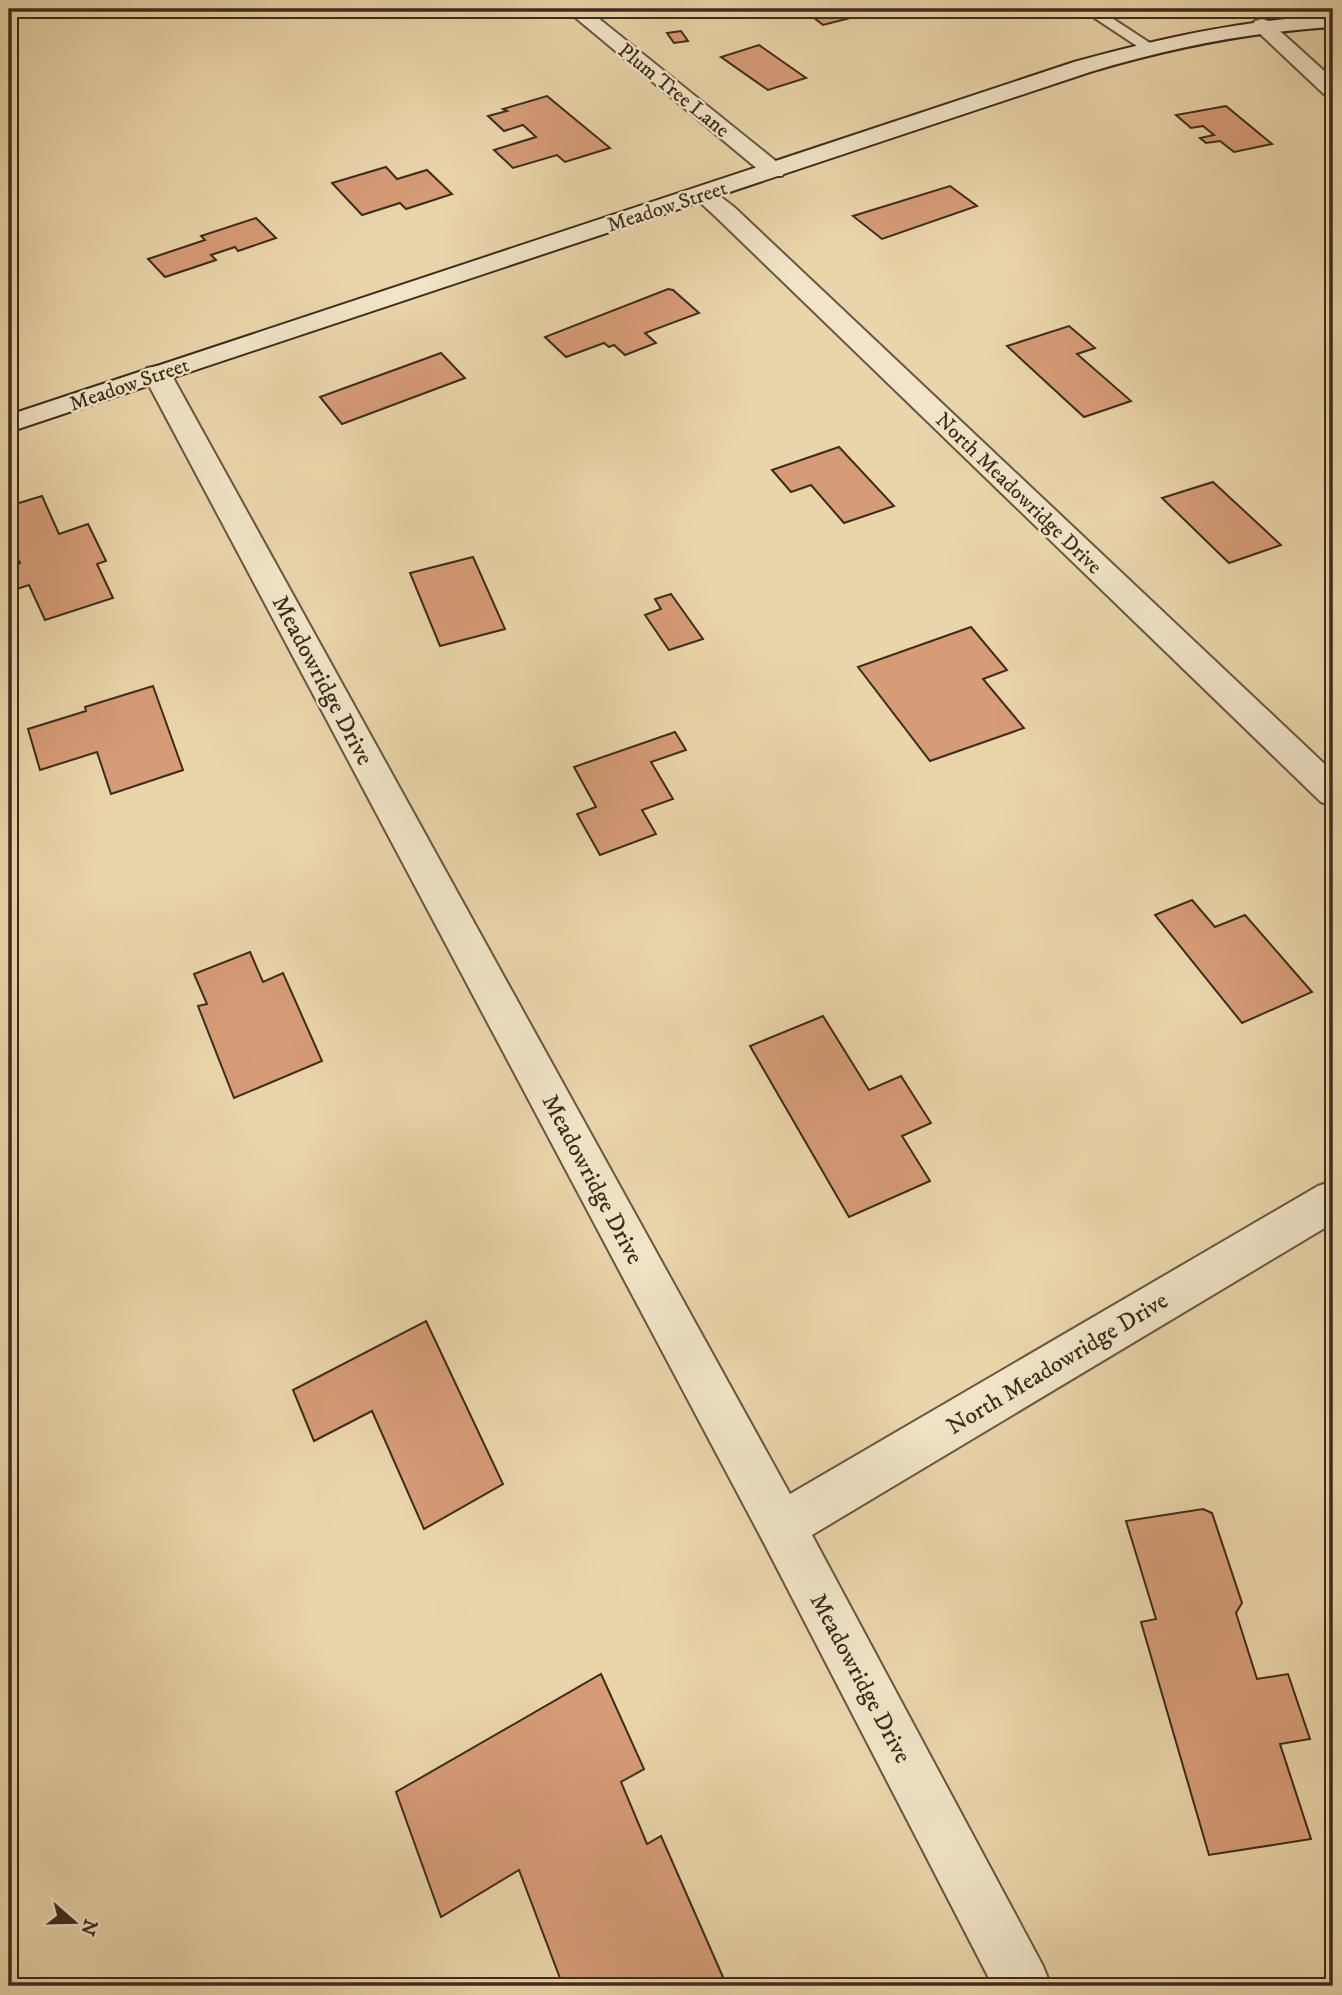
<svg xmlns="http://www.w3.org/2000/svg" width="1342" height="1995" font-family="'IM FELL DW Pica',serif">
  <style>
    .building { fill: #d69c77; stroke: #3d2b1b; stroke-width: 2 }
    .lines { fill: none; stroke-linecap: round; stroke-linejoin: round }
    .lane-casing { stroke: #68563f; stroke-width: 4 }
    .street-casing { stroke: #68563f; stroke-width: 4 }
    .secondary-casing { stroke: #3d2b1b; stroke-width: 4 }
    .lane { fill: #f1e4c8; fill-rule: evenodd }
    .street { fill: #f1e4c8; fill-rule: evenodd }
    .secondary { fill: #f1e4c8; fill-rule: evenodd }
    .labels { text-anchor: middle; stroke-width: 5; stroke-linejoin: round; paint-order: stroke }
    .far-street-label { font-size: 21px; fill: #3d2b1b; stroke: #f1e4c8 }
    .street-label { font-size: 24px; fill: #3d2b1b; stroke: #f1e4c8 }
  </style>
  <rect width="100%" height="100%" fill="#ead5aa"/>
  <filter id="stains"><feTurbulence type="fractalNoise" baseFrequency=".00286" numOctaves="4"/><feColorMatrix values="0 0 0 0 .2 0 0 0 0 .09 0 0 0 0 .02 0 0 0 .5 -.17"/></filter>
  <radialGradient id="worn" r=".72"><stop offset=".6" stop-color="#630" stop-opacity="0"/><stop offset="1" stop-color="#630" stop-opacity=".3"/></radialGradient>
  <!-- building -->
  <g class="building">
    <path d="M810,9H874L877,11L823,25L804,10Z"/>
    <path d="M681,31L688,41L674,43L667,33Z"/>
    <path d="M759,45L806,78L768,90L721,57Z"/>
    <path d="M547,96L610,148L565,162L557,155L513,168L494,150L536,137L523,125L504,131L488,116L507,111L503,109Z"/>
    <path d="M1226,106L1272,144L1234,152L1220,141L1206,143L1200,138L1214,135L1203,126L1191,128L1176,115Z"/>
    <path d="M386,167L397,179L427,170L452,194L406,209L400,203L362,215L332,183Z"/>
    <path d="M950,186L977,206L882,239L853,216Z"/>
    <path d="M256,218L276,238L238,251L235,247L211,255L216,260L165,277L148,259L205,240L201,236Z"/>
    <path d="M668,289L673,290L699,313L645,333L656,343L625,355L614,345L609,347L604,343L566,357L545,337Z"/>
    <path d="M1069,326L1095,348L1077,354L1131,401L1084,417L1007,346Z"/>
    <path d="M441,353L465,378L342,424L320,397Z"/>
    <path d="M839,447L894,506L844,523L811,485L791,492L772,470Z"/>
    <path d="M1213,482L1281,545L1229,563L1162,498Z"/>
    <path d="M42,496L59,534L88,524L106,561L97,564L113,598L45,620L29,585L11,591L9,584V567L20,563L12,547L9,548V506Z"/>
    <path d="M473,557L505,629L440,646L410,573Z"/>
    <path d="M671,594L703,639L669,650L645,615L661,609L655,599Z"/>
    <path d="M971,627L1007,670L983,679L1024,728L930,761L858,667Z"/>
    <path d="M153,686L183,770L111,794L97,752L40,770L28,729L86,711L85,707Z"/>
    <path d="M675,732L686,750L651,762L673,799L642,810L656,834L600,855L577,814L596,807L574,767Z"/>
    <path d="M1192,900L1215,927L1245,915L1312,992L1242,1023L1155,915Z"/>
    <path d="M250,952L263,982L283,973L322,1061L234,1098L198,1006L207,1004L194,974Z"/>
    <path d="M823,1016L869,1090L901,1076L931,1123L902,1136L930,1181L849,1217L750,1046Z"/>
    <path d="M426,1321L503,1484L424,1529L372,1411L314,1441L293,1390Z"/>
    <path d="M1203,1509L1212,1513L1242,1603L1236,1613L1257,1679L1288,1674L1310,1739L1280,1744L1311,1839L1209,1855L1141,1622L1156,1619L1126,1521Z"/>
    <path d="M601,1674L644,1769L621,1782L647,1844L661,1836L726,1984L723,1986H563L519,1870L441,1917L396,1792Z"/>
  </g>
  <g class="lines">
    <defs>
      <path id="lane" d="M1081,9H1098L1156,47L1148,52L1143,50Z"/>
      <g id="street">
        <path d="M565,9H587L782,166L786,171L782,176H766Z"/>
        <path d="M1262,19L1269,21L1333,79V97L1325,95L1255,29L1252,25L1255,21Z"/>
        <path d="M704,188L712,190L734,207L1333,772V806L1321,802L716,217L692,195L696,190Z"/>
        <path d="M157,366L167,368L171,374L790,1494L1318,1186L1333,1181V1223L812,1535L1043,1966L1051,1986H993L764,1543L143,374L147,368Z"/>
      </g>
      <path id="secondary" d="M1333,15V27C1249,32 1170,48 1090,72L9,432V415L1074,62C1160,38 1244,20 1333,15Z"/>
    </defs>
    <!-- lane casing -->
    <use href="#lane" class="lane-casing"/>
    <!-- street casing -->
    <use href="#street" class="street-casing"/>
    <!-- secondary casing -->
    <use href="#secondary" class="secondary-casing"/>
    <!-- lane -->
    <use href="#lane" class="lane"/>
    <!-- street -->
    <use href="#street" class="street"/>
    <!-- secondary -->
    <use href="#secondary" class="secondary"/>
  </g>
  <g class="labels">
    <!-- far-street labels -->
    <g class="far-street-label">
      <text transform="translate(674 90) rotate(39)" y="7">Plum Tree Lane</text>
      <text transform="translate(667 206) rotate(-18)" y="7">Meadow Street</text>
      <text transform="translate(129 384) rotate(-19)" y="7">Meadow Street</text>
      <text transform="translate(1019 493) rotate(44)" y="7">North Meadowridge Drive</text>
    </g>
    <!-- street labels -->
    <g class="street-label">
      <text transform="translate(323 680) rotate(62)" y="8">Meadowridge Drive</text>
      <text transform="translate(593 1179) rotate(62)" y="8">Meadowridge Drive</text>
      <text transform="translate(1057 1363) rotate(-31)" y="8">North Meadowridge Drive</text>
      <text transform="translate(861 1678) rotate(62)" y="8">Meadowridge Drive</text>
    </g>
  </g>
  <!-- margin -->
  <rect width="1342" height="1995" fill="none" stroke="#ead5aa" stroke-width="35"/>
  <rect x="10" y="10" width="1321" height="1974" fill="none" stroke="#3d2b1b" stroke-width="3.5"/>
  <rect x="18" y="18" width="1307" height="1960" fill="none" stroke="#3d2b1b" stroke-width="2"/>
  <!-- north arrow -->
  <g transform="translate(74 1922) rotate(110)" stroke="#f1e4c8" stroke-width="5" paint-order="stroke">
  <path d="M0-5L12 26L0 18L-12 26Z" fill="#3d2b1b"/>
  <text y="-10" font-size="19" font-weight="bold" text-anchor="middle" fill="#3d2b1b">N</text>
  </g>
  <rect width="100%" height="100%" filter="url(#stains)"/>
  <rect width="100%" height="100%" fill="url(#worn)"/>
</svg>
